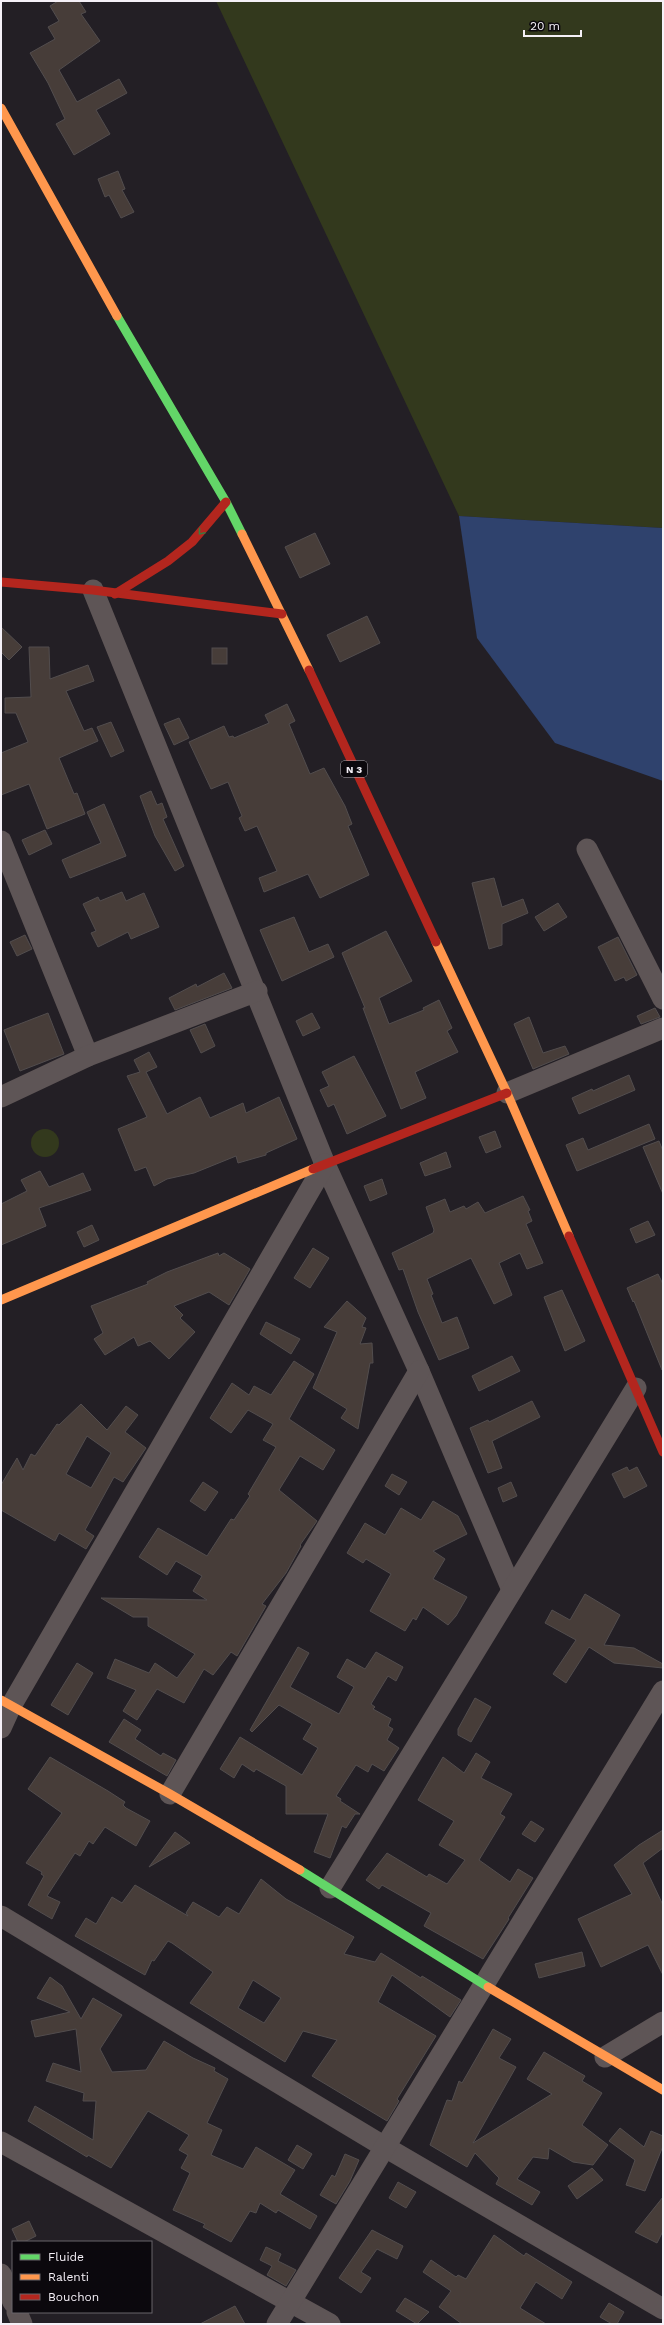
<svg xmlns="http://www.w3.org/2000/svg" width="664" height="2325" font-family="'Work Sans',sans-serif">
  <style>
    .green { fill: #33391d }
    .water { fill: #2f426d }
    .building { fill: #473d39; stroke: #524d4e; fill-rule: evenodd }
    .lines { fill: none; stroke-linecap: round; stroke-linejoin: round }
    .street { stroke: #5e5556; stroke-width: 21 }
    .fast { stroke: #63d668; stroke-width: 9 }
    .slow { stroke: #ff974d; stroke-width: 9 }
    .jam { stroke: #b3261e; stroke-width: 9 }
    .oneway { stroke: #3b793f }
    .labels { text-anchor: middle; stroke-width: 3.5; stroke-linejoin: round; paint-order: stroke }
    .shield { fill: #0b080d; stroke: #afaab1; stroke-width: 1 }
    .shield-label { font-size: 10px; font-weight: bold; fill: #f5f0f7 }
  </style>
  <rect width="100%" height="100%" fill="#231f25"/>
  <!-- green -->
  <g class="green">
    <path d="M216,1H663V528L459,516Z"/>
    <circle cx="45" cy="1143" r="14"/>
  </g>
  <!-- water -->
  <path class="water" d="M459,516L663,528V781L555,743L477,638Z"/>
  <!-- building -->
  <g class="building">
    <path d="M58,1H79L86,12L81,14L100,41L59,70L77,102L119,79L127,93L96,110L110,134L74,155L56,124L65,119L48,83L30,53L55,39L48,27L59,21L50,6Z"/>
    <path d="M118,171L125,189L122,190L134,212L121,218L109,195L105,197L98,179Z"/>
    <path d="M315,533L330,564L300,578L285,547Z"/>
    <path d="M367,616L380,643L340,662L327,635Z"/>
    <path d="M1,627L22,647L9,660L1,652Z"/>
    <path d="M29,647H49L50,679L88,665L94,681L66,691L84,731L92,728L98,741L59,758L74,794L77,793L85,814L47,829L29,784L1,795V753L28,742L16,713H5V698L31,697Z"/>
    <rect x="212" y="648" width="15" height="16"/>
    <path d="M287,704L295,721L289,724L310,774L324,768L345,806L352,824L348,826L369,875L320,898L308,874L264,892L259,878L277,871L257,826L245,831L239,818L242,816L228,782L211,789L189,742L224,726L229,737L233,736L234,738L269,723L265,715Z"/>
    <path d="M179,718L189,738L174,745L164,724Z"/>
    <path d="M111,722L124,751L111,757L97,727Z"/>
    <path d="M151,791L157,805L162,803L167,817L163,819L184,866L175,871L155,836L140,796Z"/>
    <path d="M104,804L126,856L70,878L62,860L101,843L87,812Z"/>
    <path d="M45,830L52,844L29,855L22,840Z"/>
    <path d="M494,878L502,907L523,899L528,913L502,924V945L489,949L472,883Z"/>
    <path d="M122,892L126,901L144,893L159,927L131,939L128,932L98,947L91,933L96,931L83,904L98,897L100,901Z"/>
    <path d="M558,903L567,917L544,931L535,917Z"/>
    <path d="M294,917L309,952L328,944L334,957L282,981L260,930Z"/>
    <path d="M386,931L412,981L379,998L389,1024L424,1010L423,1008L439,1000L452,1028L447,1031L458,1052L415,1072L426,1098L401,1109L363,1008H365L342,953Z"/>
    <path d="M25,935L32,949L17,956L10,942Z"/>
    <path d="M618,937L637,975L626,981L624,977L615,981L598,947Z"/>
    <path d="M224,973L232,988L175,1010L169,998L196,984L197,987Z"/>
    <path d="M655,1008L660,1017L641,1024L637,1016Z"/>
    <path d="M48,1013L64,1054L20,1071L4,1030Z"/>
    <path d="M312,1013L320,1028L303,1036L296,1021Z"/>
    <path d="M529,1017L543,1053L565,1046L569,1054L533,1069L514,1024Z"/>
    <path d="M205,1024L215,1046L201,1053L190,1030Z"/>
    <path d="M149,1052L157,1067L146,1072L167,1114L200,1097L210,1118L243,1103L246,1113L279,1097L297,1139L266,1153V1155L238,1163L236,1156L194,1173L167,1179L154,1186L146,1167L135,1171L118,1129L147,1117L127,1076L140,1072L134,1060Z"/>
    <path d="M354,1056L386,1116L347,1134L334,1104L328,1107L320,1090L329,1086L322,1072Z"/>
    <path d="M629,1075L635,1090L579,1114L572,1098L592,1089L593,1091Z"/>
    <path d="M649,1124L655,1139L577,1171L566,1145L583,1138L588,1150Z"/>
    <path d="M495,1131L501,1147L486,1153L479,1137Z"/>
    <path d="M659,1141L663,1151V1194L643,1147Z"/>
    <path d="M446,1152L451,1167L425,1176L420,1163Z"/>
    <path d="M40,1171L49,1187L83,1173L91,1190L39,1208L46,1226L1,1245V1204L27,1191L21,1180Z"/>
    <path d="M382,1179L387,1194L370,1201L364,1186Z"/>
    <path d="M523,1196L530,1210L528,1211L532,1221L526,1224L543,1263L527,1269L520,1253L499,1263L512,1295L494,1304L471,1258L427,1279L433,1294L431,1295L442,1323L457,1317L469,1348L439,1360L418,1312L403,1269L399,1270L392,1253L433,1233L434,1230L426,1207L445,1199L450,1212L464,1206L466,1209L478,1202L485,1213Z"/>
    <path d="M648,1221L655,1235L636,1243L630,1229Z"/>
    <path d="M92,1225L99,1240L84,1247L77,1232Z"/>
    <path d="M313,1248L329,1258L310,1288L294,1278Z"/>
    <path d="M218,1253L219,1256L224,1253L250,1269L229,1305L209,1292L174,1306L183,1315L180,1318L195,1332L169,1359L150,1341L138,1346L134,1337L105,1355L94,1339L103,1333L91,1306L148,1284L147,1282L167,1272Z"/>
    <path d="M658,1274L663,1284L662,1370L634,1301L633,1302L627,1288Z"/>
    <path d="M562,1290L585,1341L565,1351L544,1297Z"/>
    <path d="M347,1301L366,1318L362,1327L366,1328L360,1344L372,1343L373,1363H370L358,1429L341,1418L347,1409L313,1388L337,1332L324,1327Z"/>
    <path d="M266,1322L300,1339L291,1354L260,1334Z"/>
    <path d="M512,1356L520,1371L479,1391L472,1376Z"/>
    <path d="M294,1361L314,1374L289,1419L335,1450L323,1470L300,1456L279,1490L317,1521L300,1545L301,1546L286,1573L262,1604L266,1606L237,1656L231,1652L213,1675L204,1669L184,1703L157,1689L137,1720L123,1711L136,1690L107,1678L115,1659L149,1673L155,1663L177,1678L195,1654L148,1626V1617H133L101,1598L207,1600L193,1591L202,1576L176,1561L167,1575L139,1557L158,1528L207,1556L231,1519L234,1520L250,1496L248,1494L276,1447L263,1440L273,1424L248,1410L231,1433L210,1418L232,1383L249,1395L254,1386L271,1395Z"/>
    <path d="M532,1401L540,1417L492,1441L502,1468L488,1473L470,1428L488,1420L489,1422Z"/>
    <path d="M81,1404L107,1430L126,1406L138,1415L125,1432L146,1448L123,1482L114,1477L85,1530L94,1536L86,1549L59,1533L55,1541L1,1510V1485L17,1458L23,1470L31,1454L35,1456L57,1424L59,1425ZM87,1436L111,1453L91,1488L66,1474Z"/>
    <path d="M627,1467L629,1471L637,1467L647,1486L624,1498L612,1474Z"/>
    <path d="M392,1474L407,1482L399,1495L385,1486Z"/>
    <path d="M203,1482L218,1492L205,1511L190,1501Z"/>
    <path d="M511,1482L517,1496L503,1502L498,1488Z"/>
    <path d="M433,1501L458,1516L467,1534L433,1551L445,1559L433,1579L467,1597L456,1616L448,1625L423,1607L416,1620L413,1618L405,1631L370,1611L391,1574L366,1559L363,1563L347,1553L365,1523L385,1535L401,1508L421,1520Z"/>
    <path d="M585,1594L620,1615L604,1645L634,1648L663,1664V1668L614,1663L589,1647L566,1683L553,1674L576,1640L545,1623L552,1610L570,1620Z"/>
    <path d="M298,1647L309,1653L290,1687L339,1714L354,1687L337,1677L347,1659L365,1669L376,1652L403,1667L396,1681L388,1676L371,1704L375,1707L373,1709L391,1719L388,1726L393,1729L387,1740L399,1748L384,1771L372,1764L368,1772L356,1765L336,1796L341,1799L340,1801L360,1814H355L346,1828L342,1826L330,1858L314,1852L328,1814H286V1786L256,1769L254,1772L242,1764L234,1778L220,1769L240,1737L302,1775L318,1748L303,1739L312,1724L279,1705L252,1732L250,1730Z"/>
    <path d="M77,1663L93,1673L68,1715L51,1705Z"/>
    <path d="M475,1698L491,1707L471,1742L458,1735V1729Z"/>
    <path d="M124,1719L141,1730L135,1739L161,1756L163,1753L176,1760L167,1776L109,1742Z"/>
    <path d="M476,1753L490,1762L481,1778L512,1794L500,1814L505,1817L479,1860L510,1882L518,1869L533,1878L508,1918L509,1919L483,1959L424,1926L431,1913L382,1885L379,1889L366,1880L387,1853L427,1877L429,1874L447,1884L465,1860L439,1845L454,1821L418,1800L443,1757L464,1773Z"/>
    <path d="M50,1757L108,1791L125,1802L123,1805L126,1808L150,1821L136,1846L105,1827L93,1844L89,1841L80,1856L75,1853L47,1896L60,1902L52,1919L28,1905L44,1876L41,1874L42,1872L26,1863L62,1813L28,1789Z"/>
    <path d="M531,1821L544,1829L535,1842L522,1834Z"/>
    <path d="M663,1830V1848L643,1863L663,1905V1975L648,1945L601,1967L578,1919L632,1894L614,1865L639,1845Z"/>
    <path d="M175,1832L190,1843L149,1867Z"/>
    <path d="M261,1879L286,1899L354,1937L344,1954L375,1962L381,1953L421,1978L422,1976L461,2000L450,2017L392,1975L378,2002L436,2036L397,2099L399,2101L387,2121L312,2076L337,2040L303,2031L285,2062L190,2003L213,1972L172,1943L168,1941L154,1961L152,1960L145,1975L75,1936L86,1918L96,1924L112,1897L122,1903L135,1885L188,1916L186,1913L193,1902L219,1917L227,1907L239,1914ZM253,1980L281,1998L264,2023L238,2008Z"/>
    <path d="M582,1952L585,1966L539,1978L535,1964Z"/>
    <path d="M50,1977L62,1986L81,2019L93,1998L122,2015L100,2049L112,2072L146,2070L164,2041L193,2058L215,2068L214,2071L228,2079L207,2123L222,2130L211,2155L243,2169L256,2147L295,2170L280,2194L317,2216L310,2229L278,2210L276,2213L260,2203L256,2213L250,2211L231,2242L203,2227L205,2224L173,2210L190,2173L181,2168L188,2155L179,2150L189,2135L148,2111L111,2168L88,2155L87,2157L28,2121L35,2106L93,2140L96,2101H83L84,2093L46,2081L53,2063L81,2072L76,2029L35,2037L31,2021L70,2012L37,1998Z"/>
    <path d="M493,2029L511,2039L499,2058L516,2067L473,2143L552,2094L527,2079L544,2052L585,2076L582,2081L602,2093L582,2125L608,2145L593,2165L573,2162L549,2148L548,2159L533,2157L517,2179L540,2192L532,2205L496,2184L499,2178L475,2153L467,2167L430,2145L447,2100L452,2101L459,2081L462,2083Z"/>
    <path d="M620,2128L644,2147L651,2131L663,2136V2146L645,2191L626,2185L635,2160L609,2141Z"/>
    <path d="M297,2145L312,2154L303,2169L288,2160Z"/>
    <path d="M345,2154L359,2160L350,2181L336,2204L320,2195L332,2175L335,2177Z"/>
    <path d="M592,2168L603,2180L577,2199L568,2186Z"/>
    <path d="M398,2182L416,2192L406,2208L389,2198Z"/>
    <path d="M663,2197V2231L657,2243L635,2232Z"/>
    <path d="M29,2221L36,2236L24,2242H18L12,2229Z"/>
    <path d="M372,2230L403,2246L397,2259L377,2249L361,2272L371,2278L361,2293L339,2278Z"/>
    <path d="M494,2235L524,2256L526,2253L572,2282L562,2299L536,2282L520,2308L546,2324H462L439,2307L451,2291L423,2272L431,2260L456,2277L458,2275L466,2279Z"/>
    <path d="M266,2247L281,2254L278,2261L296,2270L286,2286L267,2275L272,2266L260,2260Z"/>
    <path d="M405,2298L429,2312L417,2324L396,2311Z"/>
    <path d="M609,2303L624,2312L617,2324H612L600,2317Z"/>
    <path d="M235,2306L245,2324H200Z"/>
  </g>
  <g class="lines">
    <!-- street -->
    <g class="street">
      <path d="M93,590L325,1164L419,1371L512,1590"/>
      <path d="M1,841L88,1056"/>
      <path d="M587,849L663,999"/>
      <path d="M507,1093L663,1028"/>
      <path d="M1,1097L88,1056L257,991"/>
      <path d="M1,1728L11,1706L325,1164"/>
      <path d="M170,1794L419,1371"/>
      <path d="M330,1888L636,1388"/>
      <path d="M1,1916L385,2147L663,2309"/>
      <path d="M605,2057L663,2022"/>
      <path d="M1,2142L330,2324"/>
      <path d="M1,2274L13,2302"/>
      <path d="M17,2312L22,2324"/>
      <path d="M277,2324L663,1691"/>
    </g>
    <!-- fast -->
    <g class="fast">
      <path d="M117,316L226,502L242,534"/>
      <path d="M300,1870L488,1987"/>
    </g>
    <!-- slow -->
    <g class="slow">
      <path d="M1,108L117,316"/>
      <path d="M242,534L309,670"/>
      <path d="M436,942L507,1093L569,1236"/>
      <path d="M1,1300L313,1169"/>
      <path d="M1,1700L170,1794L300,1870"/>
      <path d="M488,1987L663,2090"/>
    </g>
    <!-- jam -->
    <g class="jam">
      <path d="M1,582L93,590L282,614"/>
      <path d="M115,594L168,561L192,542L226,502"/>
      <path d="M309,670L436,942"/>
      <path d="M313,1169L507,1093"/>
      <path d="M569,1236L663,1452"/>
    </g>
  </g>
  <!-- one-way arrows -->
  <defs><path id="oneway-chevron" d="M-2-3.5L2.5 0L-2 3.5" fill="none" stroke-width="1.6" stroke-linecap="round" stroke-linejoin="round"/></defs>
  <use class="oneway" href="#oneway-chevron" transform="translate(201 532) rotate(130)"/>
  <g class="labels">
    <!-- shield labels -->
    <rect class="shield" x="341" y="761" width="26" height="16" rx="3"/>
    <g class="shield-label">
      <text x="354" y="773">N 3</text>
    </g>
  </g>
  <!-- border -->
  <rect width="664" height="2325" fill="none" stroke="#f5f0f7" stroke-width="4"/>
  <!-- legend -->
  <rect x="12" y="2241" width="140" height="72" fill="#0b080d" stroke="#69656b"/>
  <rect x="20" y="2254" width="20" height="6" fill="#63d668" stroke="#69656b"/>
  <text x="48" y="2261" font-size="12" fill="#f5f0f7">Fluide</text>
  <rect x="20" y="2274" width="20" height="6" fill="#ff974d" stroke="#69656b"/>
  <text x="48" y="2281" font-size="12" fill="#f5f0f7">Ralenti</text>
  <rect x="20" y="2294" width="20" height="6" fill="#b3261e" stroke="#69656b"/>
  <text x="48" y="2301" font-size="12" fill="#f5f0f7">Bouchon</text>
  <!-- scale -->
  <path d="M524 30v6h57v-6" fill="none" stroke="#f5f0f7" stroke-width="2"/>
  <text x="530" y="30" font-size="12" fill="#f5f0f7" stroke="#0b080d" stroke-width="3" paint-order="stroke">20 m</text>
</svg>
